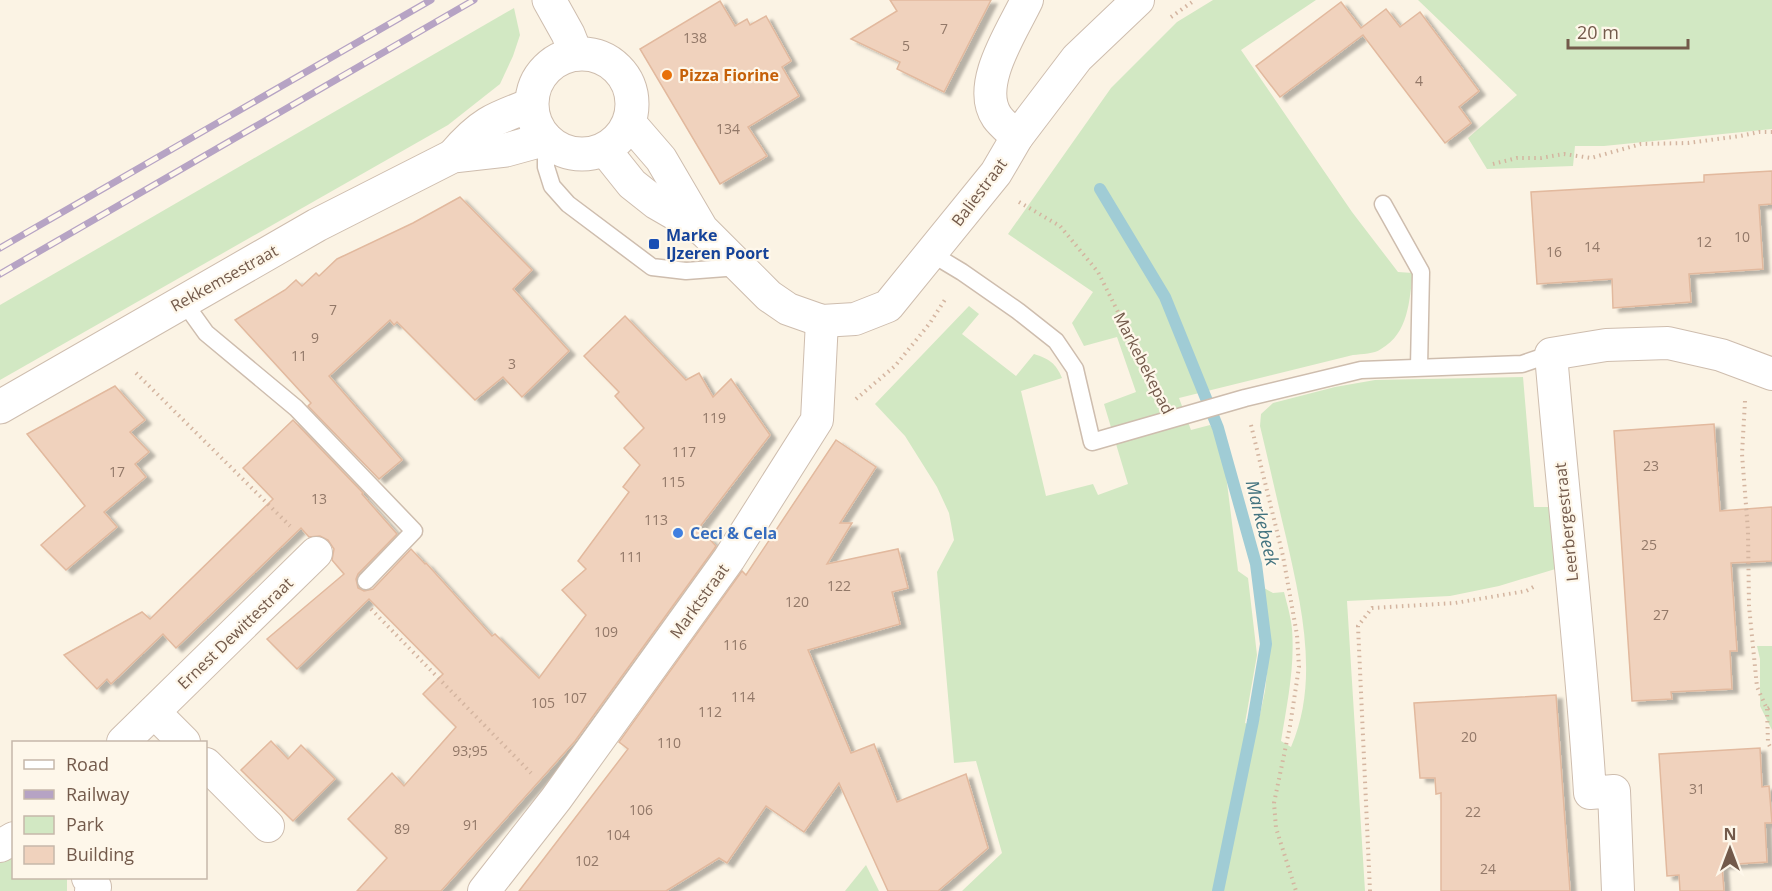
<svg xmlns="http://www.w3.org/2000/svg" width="1772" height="891" font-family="'Open Sans',sans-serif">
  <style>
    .green { fill: #d2e8c3 }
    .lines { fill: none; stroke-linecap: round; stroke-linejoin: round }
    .stream { stroke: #a0ccd5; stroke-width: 12 }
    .building { fill: #f0d2bd; stroke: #e2b99e; stroke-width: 1.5; filter: url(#shadow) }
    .service-casing { stroke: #cebdae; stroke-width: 19 }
    .minor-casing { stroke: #cebdae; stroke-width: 34 }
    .tertiary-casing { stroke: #cebdae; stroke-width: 35 }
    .path { stroke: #d4b5a0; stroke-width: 4; stroke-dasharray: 1.5 4.5; stroke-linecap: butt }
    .service { stroke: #fff; stroke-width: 16 }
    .minor { stroke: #fff; stroke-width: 32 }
    .tertiary { stroke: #fff; stroke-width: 33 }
    .rail-casing { stroke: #b6a3c4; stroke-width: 7 }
    .rail { stroke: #fef7ea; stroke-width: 4.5; stroke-dasharray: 14; stroke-linecap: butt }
    .food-dot { fill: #e8710a; stroke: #fef7ea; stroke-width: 2 }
    .transit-dot { fill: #1a4fb4; stroke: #fef7ea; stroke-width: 2 }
    .shop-dot { fill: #3f7fe0; stroke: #fef7ea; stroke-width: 2 }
    .labels { text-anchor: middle; stroke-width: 4.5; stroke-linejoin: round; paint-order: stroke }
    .number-label { font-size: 14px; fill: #927868 }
    .food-label { font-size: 16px; font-weight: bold; fill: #c56008; stroke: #fef7ea; text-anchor: start }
    .street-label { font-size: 16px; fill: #735a4b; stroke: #fef7ea }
    .transit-label { font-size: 16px; font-weight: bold; fill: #164399; stroke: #fef7ea; text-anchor: start }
    .shop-label { font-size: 16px; font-weight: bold; fill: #366cbe; stroke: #fef7ea; text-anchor: start }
    .water-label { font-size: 18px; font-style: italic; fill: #43737f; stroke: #fef7ea }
  </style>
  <defs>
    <filter id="shadow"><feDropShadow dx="6" dy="4" stdDeviation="1.5" flood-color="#0004"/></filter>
  </defs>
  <rect width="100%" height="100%" fill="#fbf3e4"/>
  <!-- green -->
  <g class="green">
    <path d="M1213,0H1316L1241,50L1352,212L1398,272L1413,273C1409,301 1409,333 1381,349C1374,354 1362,354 1353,355L1179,398L1191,430L1210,425L1222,443L1238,571L1248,578L1257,655L1245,723L1257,728L1265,691L1270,645L1264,588L1273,593L1284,592C1287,604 1291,617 1292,629C1295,667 1287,704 1281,741L1291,747C1320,681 1301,604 1286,537C1277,500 1269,463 1260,426L1261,414L1273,403L1335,387L1375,380L1523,377L1534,507H1557L1562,567L1499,586L1450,596L1347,601L1365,891H962L1002,853L976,761L954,763L937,572L954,540L949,513L937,487L905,436L875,404L969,306L979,314L962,334L1016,376L1034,354C1049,359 1056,363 1062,378L1021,391L1046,496L1093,484L1098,495L1128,484L1104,404L1136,392L1117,337L1084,346L1072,323L1093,292L1008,234L1111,88L1177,22Z"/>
    <path d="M1418,0H1772V129L1604,146H1575L1573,166L1487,169L1468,138L1517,95Z"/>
    <path d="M514,8L520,35L513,56L500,84L448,125L0,380V305Z"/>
    <path d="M1757,646H1772V730L1760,706V659Z"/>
    <path d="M13,852L14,878H67V891H0V862Z"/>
    <path d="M866,865L879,891H845Z"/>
  </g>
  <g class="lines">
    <!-- stream -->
    <path class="stream" d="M1100,189L1165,297L1218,428L1256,564L1266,644L1253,721L1218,891"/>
  </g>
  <!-- building -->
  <g class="building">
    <path d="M890,0H991L944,92L897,69L900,62L851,39L897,11Z"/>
    <path d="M720,1L735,26L747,19L750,25L766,16L791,61L782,67L799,96L748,127L767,156L720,184L640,49Z"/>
    <path d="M1341,2L1361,28L1386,9L1400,27L1420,12L1479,91L1459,107L1471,123L1445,143L1363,35L1280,97L1256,66Z"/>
    <path d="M1772,171V204L1759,205L1763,269L1689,274L1691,302L1613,308L1612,279L1537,284L1531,192L1704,182V175Z"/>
    <path d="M460,197L532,270L513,289L569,351L522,397L503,377L475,400L397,322L394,325L390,320L329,376L402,460L379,479L308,406L311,403L235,320L285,290L296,280L302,286L316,273L319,276L337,259L413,223Z"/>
    <path d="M625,316L686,380L699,373L713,397L731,379L770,435L699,528L716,546L714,549L575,741L441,891H357L387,858L348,819L392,773L404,786L456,727L423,694L443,674L369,599L297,669L267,639L344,574L332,560L334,549L328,540L320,536L309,537L301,528L176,648L163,634L111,684L107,679L97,689L64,655L142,612L150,619L273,499L243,468L293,420L363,493L362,494L397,534L358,574L356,579L358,588L364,591L373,589L411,549L425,564L426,563L492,636L495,634L539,678L586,615L562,590L586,569L578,561L629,492L623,487L640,465L624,448L644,428L615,396L619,392L584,356Z"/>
    <path d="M115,386L145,420L130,432L149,452L135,464L146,477L104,512L117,527L66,570L41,545L85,506L27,434Z"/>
    <path d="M1714,424L1720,511L1772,507V561L1731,563L1737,651H1730L1732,689L1671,692L1672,699L1632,701L1614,431Z"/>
    <path d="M836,440L876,467L840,523H852L827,564L898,549L908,588L892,592L900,624L808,650L851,753L874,744L897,802L966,774L988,848L938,891H888L839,783L804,832L766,806L727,863L719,858L666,891H519L628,749L619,742L742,571L746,575Z"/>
    <path d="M1556,695L1570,891H1441V793L1436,794L1435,778H1420L1414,703Z"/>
    <path d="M271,741L288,759L301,745L335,779L293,821L241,770Z"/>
    <path d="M1760,748L1762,787L1769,786L1772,823H1765L1767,862L1722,865L1724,891H1680L1679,875L1667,876L1659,754Z"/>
  </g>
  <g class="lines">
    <defs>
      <g id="service">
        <path d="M546,139V167L552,186L568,204L652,267L686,271L739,267"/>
        <path d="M1383,204L1421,272L1419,367"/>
        <path d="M932,254L962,272L1018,311L1056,341L1075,369L1092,442L1245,398L1361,370L1522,364L1551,354"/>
        <path d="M183,301L206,333L296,408L414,531L366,581"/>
      </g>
      <g id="minor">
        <path d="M629,122L661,159L702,229L769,296L788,309L822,321L855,319L888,306L996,173L1017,137L1077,58L1138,0"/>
        <path d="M1017,137C1011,131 1002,124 997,117C975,85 1013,30 1027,0"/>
        <path d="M604,149L632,184L656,203L701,229"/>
        <path d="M154,712L184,742"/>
        <path d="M123,742L316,553"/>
        <path d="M206,764L268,826"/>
        <path d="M0,846L14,838"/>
        <path d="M88,878L95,887L91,891"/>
        <path d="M484,891L556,799L729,559L817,420L822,321"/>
        <path d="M1618,891L1614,791L1590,793C1581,646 1563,500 1551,354L1606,345L1668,343L1721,355L1772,374"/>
      </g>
      <g id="tertiary">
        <path d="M549,0L568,34L576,54"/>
        <circle cx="582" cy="104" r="50"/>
        <path d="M453,156C480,124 493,119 531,105"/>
        <path d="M0,407L317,225L453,156L506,150L546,139"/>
      </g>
    </defs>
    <!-- service casing -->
    <use href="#service" class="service-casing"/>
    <!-- minor casing -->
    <use href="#minor" class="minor-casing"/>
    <!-- tertiary casing -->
    <use href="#tertiary" class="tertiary-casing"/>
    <!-- path -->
    <g class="path">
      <path d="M1171,17L1195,0"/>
      <path d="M1493,164L1517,158H1541L1564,154L1591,158L1641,144L1688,143L1740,136L1759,132H1772"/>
      <path d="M1019,202L1060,226L1098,272L1158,392"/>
      <path d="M136,373L290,526"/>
      <path d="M856,399L895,366L930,323L946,298"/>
      <path d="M1745,401L1742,454L1748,531L1749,606L1757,687L1767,709L1772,706"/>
      <path d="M1251,425L1283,556L1297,635L1299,667L1290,726L1274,803L1276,828L1296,891"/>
      <path d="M371,609L531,773"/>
      <path d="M1767,709L1768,743L1772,750"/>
      <path d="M1370,891L1358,626L1372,608L1455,603L1526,591L1537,585"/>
    </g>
    <!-- service -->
    <use href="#service" class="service"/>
    <!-- minor -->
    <use href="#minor" class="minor"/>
    <!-- tertiary -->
    <use href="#tertiary" class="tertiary"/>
    <defs>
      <g id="rail">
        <path d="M0,248L431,0"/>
        <path d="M0,274L474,0"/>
      </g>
    </defs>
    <!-- rail casing -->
    <use href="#rail" class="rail-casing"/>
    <!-- rail -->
    <use href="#rail" class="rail"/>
  </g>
  <!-- markers -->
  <circle class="food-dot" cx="667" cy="75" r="6"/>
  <rect class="transit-dot" x="648" y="238" width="12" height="12" rx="3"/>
  <circle class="shop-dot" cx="678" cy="533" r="6"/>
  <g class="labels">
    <!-- number labels -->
    <g class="number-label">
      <text x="944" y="34">7</text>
      <text x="695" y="43">138</text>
      <text x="906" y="51">5</text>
      <text x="1419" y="86">4</text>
      <text x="728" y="134">134</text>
      <text x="1742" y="242">10</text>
      <text x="1704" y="247">12</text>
      <text x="1592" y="252">14</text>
      <text x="1554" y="257">16</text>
      <text x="333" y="315">7</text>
      <text x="315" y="343">9</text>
      <text x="299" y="361">11</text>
      <text x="512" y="369">3</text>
      <text x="714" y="423">119</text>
      <text x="684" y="457">117</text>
      <text x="1651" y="471">23</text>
      <text x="117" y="477">17</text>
      <text x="673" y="487">115</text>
      <text x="319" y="504">13</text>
      <text x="656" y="525">113</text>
      <text x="1649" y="550">25</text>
      <text x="631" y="562">111</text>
      <text x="839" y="591">122</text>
      <text x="797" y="607">120</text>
      <text x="1661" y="620">27</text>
      <text x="606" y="637">109</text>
      <text x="735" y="650">116</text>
      <text x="743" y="702">114</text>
      <text x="575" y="703">107</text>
      <text x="543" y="708">105</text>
      <text x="710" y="717">112</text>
      <text x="1469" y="742">20</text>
      <text x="669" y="748">110</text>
      <text x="470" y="756">93;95</text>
      <text x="1697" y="794">31</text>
      <text x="641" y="815">106</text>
      <text x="1473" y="817">22</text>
      <text x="471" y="830">91</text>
      <text x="402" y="834">89</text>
      <text x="618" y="840">104</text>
      <text x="587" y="866">102</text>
      <text x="1488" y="874">24</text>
    </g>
    <!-- food labels -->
    <g class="food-label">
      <text x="679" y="81">Pizza Fiorine</text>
    </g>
    <!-- street labels -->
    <g class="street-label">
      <text transform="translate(979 192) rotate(-53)" y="6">Baliestraat</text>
      <text transform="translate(224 278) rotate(-29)" y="6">Rekkemsestraat</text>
      <text transform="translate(1144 363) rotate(63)" y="6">Markebekepad</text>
      <text transform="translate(1566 522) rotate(-96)" y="6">Leerbergestraat</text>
      <text transform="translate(699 601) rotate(-54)" y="6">Marktstraat</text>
      <text transform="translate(235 633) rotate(-44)" y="6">Ernest Dewittestraat</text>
    </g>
    <!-- transit labels -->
    <g class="transit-label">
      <text x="666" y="241">Marke<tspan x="666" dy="18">IJzeren Poort</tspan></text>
    </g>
    <!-- shop labels -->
    <g class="shop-label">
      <text x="690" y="539">Ceci &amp; Cela</text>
    </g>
    <!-- water labels -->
    <g class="water-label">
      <text transform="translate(1262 523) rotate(76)" y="6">Markebeek</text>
    </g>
  </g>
  <!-- legend -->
  <rect x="12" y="741" width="195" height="138" fill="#fef7ea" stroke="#c6b8aa" stroke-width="1.5"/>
  <rect x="24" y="760" width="30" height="9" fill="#ffffff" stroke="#c6b8aa" stroke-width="1.5"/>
  <text x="66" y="771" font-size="18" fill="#735a4b">Road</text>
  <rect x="24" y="790" width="30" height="9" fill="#b6a3c4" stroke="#c6b8aa" stroke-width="1.5"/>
  <text x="66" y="801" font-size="18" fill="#735a4b">Railway</text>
  <rect x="24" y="816" width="30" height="18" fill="#d2e8c3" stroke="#c6b8aa" stroke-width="1.5"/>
  <text x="66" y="831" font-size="18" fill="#735a4b">Park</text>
  <rect x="24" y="846" width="30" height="18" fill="#f0d2bd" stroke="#c6b8aa" stroke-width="1.5"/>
  <text x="66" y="861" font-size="18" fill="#735a4b">Building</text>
  <!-- north arrow -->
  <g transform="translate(1730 849)" stroke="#fef7ea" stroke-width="4.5" paint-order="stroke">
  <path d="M0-4.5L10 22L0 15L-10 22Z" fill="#735a4b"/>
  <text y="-9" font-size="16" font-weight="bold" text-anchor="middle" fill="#735a4b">N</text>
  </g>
  <!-- scale -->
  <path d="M1568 39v9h120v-9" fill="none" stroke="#735a4b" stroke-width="3"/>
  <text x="1577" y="39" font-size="18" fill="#735a4b" stroke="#fef7ea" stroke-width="4.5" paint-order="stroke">20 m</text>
</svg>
